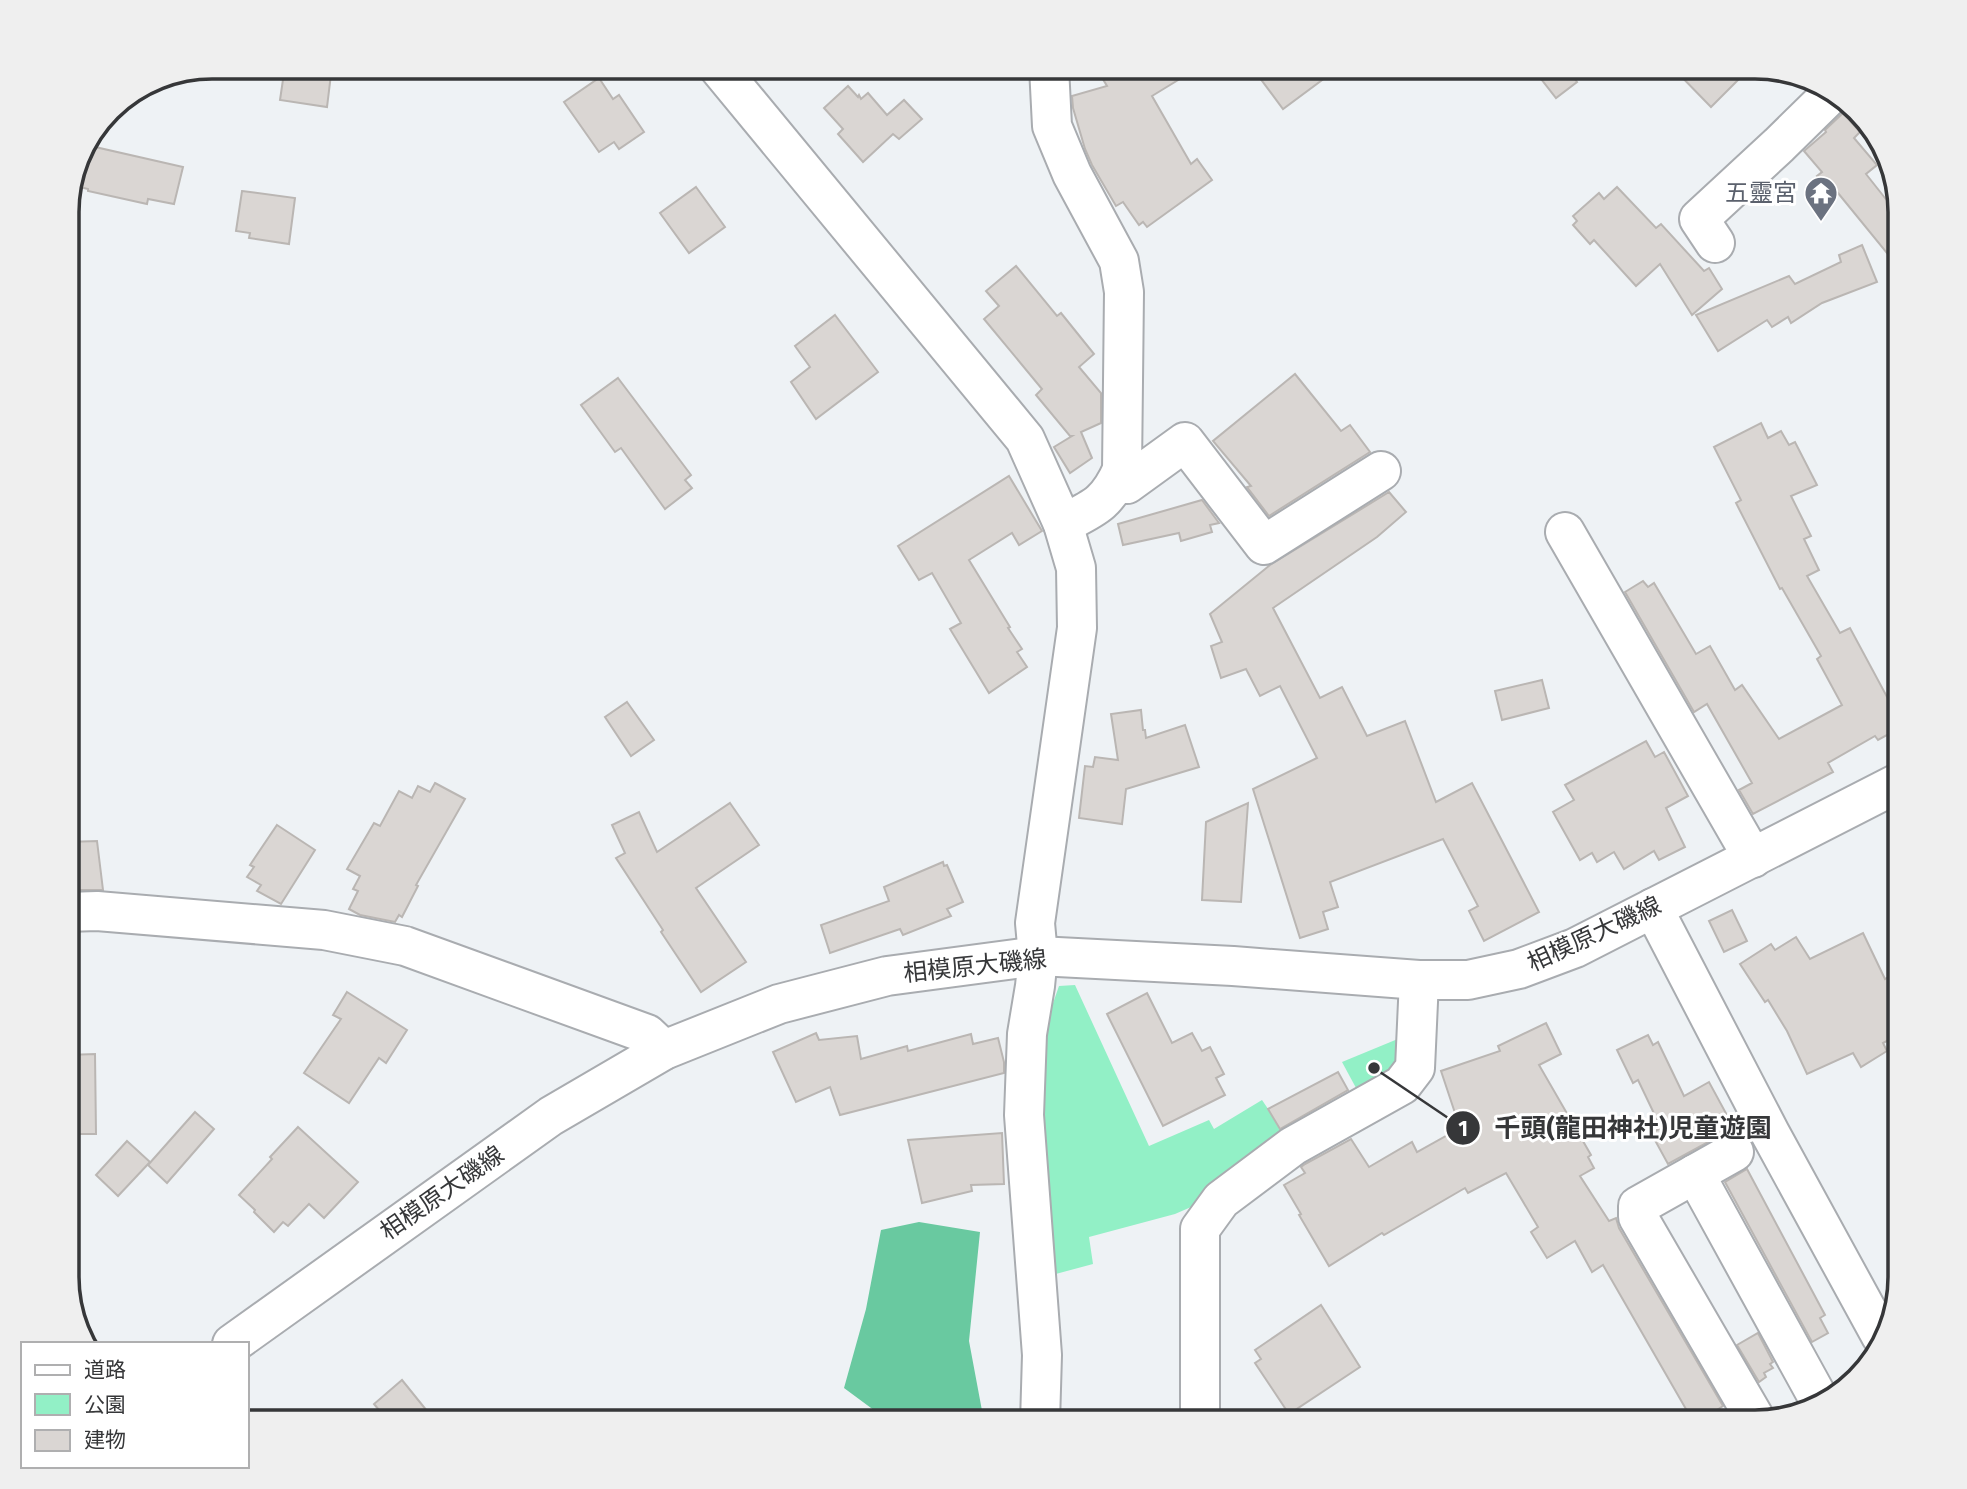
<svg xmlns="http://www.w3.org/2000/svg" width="1967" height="1489" font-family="'Fira Sans','Noto Sans JP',sans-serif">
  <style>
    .green { fill: #92f0c6 }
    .forest { fill: #69c9a0 }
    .building { fill: #dad6d3; stroke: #bab6b3; stroke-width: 2 }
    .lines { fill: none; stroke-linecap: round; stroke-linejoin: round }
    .minor-casing { stroke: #a9acb0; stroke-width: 42 }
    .major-casing { stroke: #a9acb0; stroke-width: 42 }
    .minor { stroke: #fff; stroke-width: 38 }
    .major { stroke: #fff; stroke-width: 38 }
    .labels { text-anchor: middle; stroke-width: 6; stroke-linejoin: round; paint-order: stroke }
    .worship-label { font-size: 24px; fill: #5b616d; stroke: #fff; text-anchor: end }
    .street-label { font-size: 24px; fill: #363739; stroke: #fff }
    .rim { fill: none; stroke: #363739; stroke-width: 3.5 }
    .leader { fill: none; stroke: #363739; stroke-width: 2.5 }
    .callout-dot { fill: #363739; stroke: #fff; stroke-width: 2.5 }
    .mark-label { font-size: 21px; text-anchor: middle; font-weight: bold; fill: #fff }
    .callout-label { font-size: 26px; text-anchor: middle; font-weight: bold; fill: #363739; stroke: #fff; stroke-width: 6; stroke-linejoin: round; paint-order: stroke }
  </style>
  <rect width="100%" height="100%" fill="#eef2f5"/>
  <!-- green -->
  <g class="green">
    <path d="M1075,985L1149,1146L1209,1120L1214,1129L1262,1100L1285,1134L1214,1197L1175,1214L1089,1237L1093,1264L1052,1275L1041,1148L1045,1026L1059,986Z"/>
    <path d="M1405,1036L1406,1064L1362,1099L1342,1062Z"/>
  </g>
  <!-- forest -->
  <path class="forest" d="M919,1222L980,1232L969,1341L983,1416L972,1422H890L844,1388L866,1309L881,1230Z"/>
  <!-- building -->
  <g class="building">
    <path d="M285,66H332L327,107L280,100Z"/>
    <path d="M1095,66H1201L1152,96L1191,164L1197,159L1212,180L1147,227L1143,222L1139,225L1123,202L1116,206L1092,165L1085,149L1073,108L1072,96L1107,86Z"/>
    <path d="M1251,66H1341L1283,109Z"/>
    <path d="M1531,66H1565L1577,82L1556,98Z"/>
    <path d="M1671,66H1752L1711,107Z"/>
    <path d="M599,78L613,99L619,95L644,132L619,149L614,142L599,152L564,102Z"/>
    <path d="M848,86L858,97L859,95L861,99L868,93L887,115L904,100L922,119L899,139L893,134L863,162L838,134L843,129L824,108Z"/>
    <path d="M1843,113L1860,132L1854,138L1877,165L1866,174L1900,217V269L1838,193L1834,196L1817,176L1822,172L1804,151L1826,132L1825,130Z"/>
    <path d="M83,146L94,149L95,147L183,167L174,204L148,199L147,204L88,191V189L72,185Z"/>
    <path d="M696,187L725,227L689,253L660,213Z"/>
    <path d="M1617,187L1656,228L1661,224L1704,271L1709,268L1722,289L1692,315L1660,264L1636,286L1594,240L1590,244L1573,225L1577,221L1573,216L1599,193L1604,199Z"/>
    <path d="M242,191L295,198L289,244L249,238L250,233L236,231Z"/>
    <path d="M1862,245L1877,282L1822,303L1791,323L1788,317L1772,327L1767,320L1718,351L1696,315L1789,276L1795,284L1841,262L1839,255Z"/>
    <path d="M1016,266L1057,316L1061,313L1094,354L1079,367L1101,393V423L1081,432L1092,458L1070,473L1054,447L1072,436H1070L1036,395L1042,389L984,319L999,306L986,291Z"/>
    <path d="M835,315L878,372L816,419L791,382L810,367L795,346Z"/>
    <path d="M1295,374L1341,431L1350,425L1370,452L1269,516L1247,487L1251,486L1213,441Z"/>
    <path d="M618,378L691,475L685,480L692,488L665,509L621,448L615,452L581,405Z"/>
    <path d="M1761,423L1768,438L1781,431L1789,445L1795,442L1817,485L1791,496L1811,536L1804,539L1819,570L1807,576L1840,633L1850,628L1900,721V728L1878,740L1875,736L1828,763L1833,772L1753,814L1739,790L1752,783L1707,704L1694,712L1625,592L1643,581L1648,587L1654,583L1696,654L1710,646L1735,690L1742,685L1779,739L1842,705L1817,659L1821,656L1782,588L1780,589L1736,503L1741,500L1714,447Z"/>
    <path d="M1009,476L1042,531L1019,545L1012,533L969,560L1010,627L1008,628L1022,649L1017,652L1027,667L989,693L950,629L961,623L932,573L919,580L898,546Z"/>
    <path d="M1389,492L1406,512L1377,537L1273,608L1320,698L1342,687L1367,736L1405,721L1436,802L1472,783L1539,912L1484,941L1469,911L1478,906L1443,839L1330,882L1338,907L1323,912L1328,929L1300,938L1253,789L1317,758L1280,686L1260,696L1246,669L1221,678L1211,646L1222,642L1210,614L1270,565Z"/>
    <path d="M1202,500L1219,523L1210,525L1212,532L1181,541L1179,533L1123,545L1118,524Z"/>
    <path d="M1542,680L1549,708L1502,720L1495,691Z"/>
    <path d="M627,702L654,740L631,756L605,717Z"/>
    <path d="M1141,710L1143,730H1145L1146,738L1185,725L1199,767L1126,789L1122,824L1079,818L1085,766L1093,767L1095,757L1118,760L1111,714Z"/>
    <path d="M1646,741L1655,757L1664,752L1688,796L1666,808L1685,847L1659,860L1654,851L1624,869L1614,852L1597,862L1592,853L1580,860L1553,812L1574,800L1565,785Z"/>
    <path d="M435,783L465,799L416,885L418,886L402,917L399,915L395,922L360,915L349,909L358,891L353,889L360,876L347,869L374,823L380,826L399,791L412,798L418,786L430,792Z"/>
    <path d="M730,803L759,845L696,888L746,962L701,992L661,932L663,930L616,858L625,853L612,825L639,812L657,852Z"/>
    <path d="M1248,803L1241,902L1202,900L1206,822Z"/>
    <path d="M277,825L315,850L281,904L257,891L261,885L247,877L254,867L250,865Z"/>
    <path d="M97,841L103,890H67V842Z"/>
    <path d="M943,862L944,866L947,865L963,902L947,909L951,916L903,935L900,929L830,953L821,925L889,901L884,887Z"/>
    <path d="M1732,910L1747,941L1724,952L1709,921Z"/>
    <path d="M1863,933L1885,979L1900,970V1034L1883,1043L1887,1051L1861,1067L1853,1053L1807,1074L1787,1031L1768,1000L1765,1002L1740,964L1771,944L1775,950L1796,937L1810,959Z"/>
    <path d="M347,992L407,1030L386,1063L379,1058L349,1103L304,1073L341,1019L333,1015Z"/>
    <path d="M1147,993L1172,1043L1192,1033L1202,1051L1210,1047L1224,1074L1216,1078L1225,1095L1163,1126L1107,1014Z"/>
    <path d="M1546,1023L1561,1054L1539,1065L1591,1155L1588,1157L1594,1168L1580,1176L1609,1221L1616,1218L1619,1228L1723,1406L1696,1423H1694L1603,1265L1592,1272L1575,1241L1547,1258L1531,1232L1538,1227L1506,1173L1468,1193L1465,1188L1384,1235L1382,1233L1329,1266L1299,1215L1301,1214L1284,1185L1305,1173L1301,1167L1305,1164L1351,1139L1369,1167L1412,1142L1417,1152L1460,1128L1441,1071L1500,1051L1498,1046Z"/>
    <path d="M816,1033L819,1040L857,1036L861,1059L907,1046L908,1051L971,1034L973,1044L998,1038L1004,1062V1073L840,1115L830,1087L796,1102L773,1052Z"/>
    <path d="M1648,1035L1653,1045L1658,1042L1684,1096L1709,1082L1734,1128L1668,1164L1651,1133L1661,1128L1638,1080L1633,1083L1617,1050Z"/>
    <path d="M95,1054L96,1134H67V1055Z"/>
    <path d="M1338,1072L1348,1090L1280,1129L1268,1109Z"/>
    <path d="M195,1112L214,1129L167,1183L148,1165Z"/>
    <path d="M298,1127L358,1182L324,1218L309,1204L288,1226L283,1222L274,1232L254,1212L255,1210L239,1195L272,1159L270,1157Z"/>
    <path d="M1002,1133L1004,1184L971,1185L972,1191L922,1203L908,1140Z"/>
    <path d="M127,1141L150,1162L118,1196L96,1175Z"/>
    <path d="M1747,1169L1825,1315L1820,1318L1828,1333L1812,1342L1725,1182Z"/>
    <path d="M1321,1305L1360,1367L1289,1414L1255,1363L1261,1359L1255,1350Z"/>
    <path d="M1758,1333L1773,1362L1770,1364L1773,1368L1764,1373L1766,1377L1759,1382L1737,1345Z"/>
    <path d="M402,1380L436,1422H389L374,1404Z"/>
  </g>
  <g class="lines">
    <defs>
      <g id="minor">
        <path d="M718,67L1025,439L1063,524L1076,568L1077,628L1035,923L1038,956L1035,986L1027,1034L1024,1115L1042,1355L1040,1422"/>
        <path d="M1049,67L1052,126L1072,174L1119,261L1124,292L1122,470C1107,504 1094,508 1063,524"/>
        <path d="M1715,243L1699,219L1779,145L1832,93"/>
        <path d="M1116,484H1127L1185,442L1264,545L1381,471"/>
        <path d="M1565,532L1753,858"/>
        <path d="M1653,908L1770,1133L1881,1336"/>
        <path d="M67,912L97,911L324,930L405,946L647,1034L664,1050"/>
        <path d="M1734,1152L1638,1206V1217L1757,1422"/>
        <path d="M1695,1174L1822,1405"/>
        <path d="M1200,1422V1229L1221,1200L1293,1146L1402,1085L1415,1068L1419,980"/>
      </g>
      <path id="major" d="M232,1344L551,1116L664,1050L779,1004L887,976L1038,956L1233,966L1419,980H1468L1519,969L1575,948L1900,782"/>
    </defs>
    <!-- minor casing -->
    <use href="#minor" class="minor-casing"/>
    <!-- major casing -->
    <use href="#major" class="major-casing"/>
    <!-- minor -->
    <use href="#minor" class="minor"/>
    <!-- major -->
    <use href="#major" class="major"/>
  </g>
  <!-- icons -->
  <defs>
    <symbol id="temple-pin" viewBox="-11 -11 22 30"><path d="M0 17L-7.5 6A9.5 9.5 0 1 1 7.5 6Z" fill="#6b7280" stroke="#fff"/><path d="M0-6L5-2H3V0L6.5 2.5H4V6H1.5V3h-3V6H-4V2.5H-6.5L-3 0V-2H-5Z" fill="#fff"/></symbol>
  </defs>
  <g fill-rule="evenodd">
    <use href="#temple-pin" x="1802" y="174" width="38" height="52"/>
  </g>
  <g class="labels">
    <!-- worship labels -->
    <g class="worship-label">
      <text x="1797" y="201">五靈宮</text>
    </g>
    <!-- street labels -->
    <g class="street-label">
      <text transform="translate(1594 934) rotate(-25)" y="8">相模原大磯線</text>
      <text transform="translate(975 966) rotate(-6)" y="8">相模原大磯線</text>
      <text transform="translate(442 1193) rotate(-35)" y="8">相模原大磯線</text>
    </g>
  </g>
  <!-- crop -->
  <path d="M0 0H1967V1489H0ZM212 79H1755A133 133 0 0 1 1888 212V1277A133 133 0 0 1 1755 1410H212A133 133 0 0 1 79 1277V212A133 133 0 0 1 212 79Z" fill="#efefef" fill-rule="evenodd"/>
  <path class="rim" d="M212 79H1755A133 133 0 0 1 1888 212V1277A133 133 0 0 1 1755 1410H212A133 133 0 0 1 79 1277V212A133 133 0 0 1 212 79Z"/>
  <!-- callouts -->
  <path class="leader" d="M1374 1068L1463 1128"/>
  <g class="callout-dot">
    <circle cx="1374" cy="1068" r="7"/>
    <circle cx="1463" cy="1128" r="18"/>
  </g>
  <g class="mark-label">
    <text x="1463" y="1136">1</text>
  </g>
  <g class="callout-label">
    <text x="1633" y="1137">千頭(龍田神社)児童遊園</text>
  </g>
  <!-- legend -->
  <rect x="21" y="1342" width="228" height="126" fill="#ffffff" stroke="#afafb0" stroke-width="2"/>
  <rect x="35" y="1365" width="35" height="10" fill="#ffffff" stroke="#afafb0" stroke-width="2"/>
  <text x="84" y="1377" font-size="21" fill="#363739">道路</text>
  <rect x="35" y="1394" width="35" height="21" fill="#92f0c6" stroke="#afafb0" stroke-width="2"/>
  <text x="84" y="1412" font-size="21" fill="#363739">公園</text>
  <rect x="35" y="1430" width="35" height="21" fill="#dad6d3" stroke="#afafb0" stroke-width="2"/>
  <text x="84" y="1447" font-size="21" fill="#363739">建物</text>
</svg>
